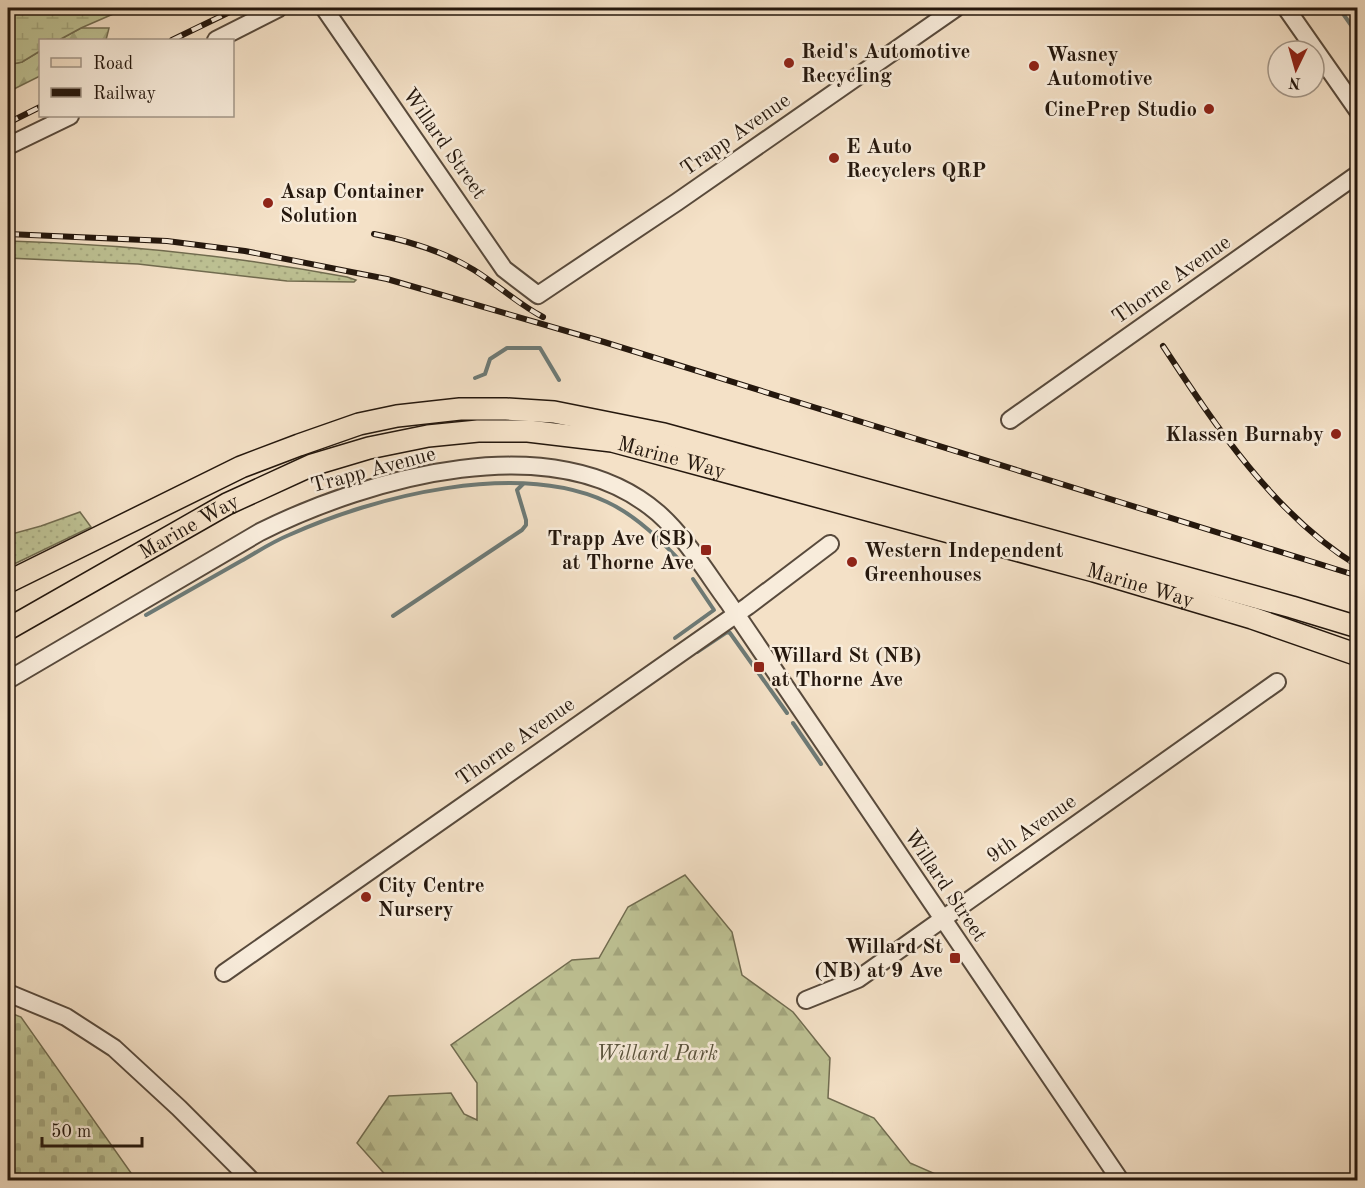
<svg xmlns="http://www.w3.org/2000/svg" width="1365" height="1188" font-family="'Old Standard TT',serif">
  <style>
    .grass { fill: url(#grass-dots); stroke: #716c50; stroke-width: 1.5 }
    .forest { fill: url(#forest-firs); stroke: #716c50; stroke-width: 1.5 }
    .wetland { fill: url(#wetland-marsh); stroke: #716c50; stroke-width: 1.5 }
    .cemetery { fill: url(#cemetery-stones); stroke: #716c50; stroke-width: 1.5 }
    .lines { fill: none; stroke-linecap: round; stroke-linejoin: round }
    .stream { stroke: #6d7a76; stroke-width: 4 }
    .minor-casing { stroke: #584a3c; stroke-width: 20 }
    .major-casing { stroke: #24170d; stroke-width: 24 }
    .minor { stroke: #f8ecdb; stroke-width: 16 }
    .major { stroke: #f4e1c7; stroke-width: 21 }
    .rail-casing { stroke: #24170d; stroke-width: 6 }
    .rail { stroke: #f8ecdb; stroke-width: 4; stroke-dasharray: 11; stroke-linecap: butt }
    .poi-dot { fill: #8f2418; stroke: #f8ecdb; stroke-width: 2 }
    .labels { text-anchor: middle; stroke-width: 5; stroke-linejoin: round; paint-order: stroke }
    .poi-label { font-size: 21px; font-weight: bold; fill: #24170d; stroke: #f8ecdb; text-anchor: start }
    .street-label { font-size: 21px; fill: #24170d; stroke: #f8ecdb }
    .park-label { font-size: 21px; font-style: italic; fill: #5a533c; stroke: #f8ecdb }
  </style>
  <defs>
    <pattern id="grass-dots" width="8" height="8" patternUnits="userSpaceOnUse" patternTransform="scale(1.5)"><rect width="8" height="8" fill="#bec294"/><path d="M2 2h.1M6 6h.1" fill="none" stroke="#a3a67e" stroke-width="1.8" stroke-linecap="round"/></pattern>
    <pattern id="forest-firs" width="22" height="20" patternUnits="userSpaceOnUse" patternTransform="scale(1.5)"><rect width="22" height="20" fill="#bec294"/><path d="M5 1l3.5 6h-7zM16 11l3.5 6h-7z" fill="#a3a67e"/></pattern>
    <pattern id="wetland-marsh" width="20" height="14" patternUnits="userSpaceOnUse" patternTransform="scale(1.5)"><rect width="20" height="14" fill="#bec294"/><path d="M1 5h8M5 5V1M11 12h8M15 12V8" fill="none" stroke="#a3a67e"/></pattern>
    <pattern id="cemetery-stones" width="16" height="16" patternUnits="userSpaceOnUse" patternTransform="scale(1.5)"><rect width="16" height="16" fill="#bec294"/><path d="M2 7V4a2 2 0 0 1 4 0v3zM10 15v-3a2 2 0 0 1 4 0v3z" fill="#a3a67e"/></pattern>
  </defs>
  <rect width="100%" height="100%" fill="#f4e1c7"/>
  <filter id="stains"><feTurbulence type="fractalNoise" baseFrequency=".00333" numOctaves="4"/><feColorMatrix values="0 0 0 0 .2 0 0 0 0 .09 0 0 0 0 .02 0 0 0 .5 -.17"/></filter>
  <radialGradient id="worn" r=".72"><stop offset=".6" stop-color="#630" stop-opacity="0"/><stop offset="1" stop-color="#630" stop-opacity=".3"/></radialGradient>
  <!-- grass -->
  <g class="grass">
    <path d="M8,241C122,244 235,256 347,277L356,280L354,282L287,281L138,264L8,258Z"/>
    <path d="M80,512L91,527L8,567V535L41,526Z"/>
  </g>
  <!-- forest -->
  <g class="forest">
    <path d="M81,28H109L106,40H59Z"/>
    <path d="M40,51V76L8,92V65L22,62Z"/>
    <path d="M685,875L732,932L742,975L793,1012L830,1058L828,1098L874,1118L910,1163L949,1180H390L357,1143L389,1096L451,1093L464,1114L477,1120V1083L451,1045L572,960L599,958L628,907Z"/>
  </g>
  <!-- wetland -->
  <path class="wetland" d="M21,8H127L81,28L59,40H40V51L22,62L8,65V18Z"/>
  <!-- cemetery -->
  <path class="cemetery" d="M8,1012L21,1017L136,1180H8Z"/>
  <g class="lines">
    <!-- stream -->
    <g class="stream">
      <path d="M1339,8L1358,35"/>
      <path d="M475,378L485,374L490,359L507,348H540L559,380"/>
      <path d="M146,615C178,597 209,579 241,561C257,552 272,542 289,535C375,496 517,460 607,502C639,517 663,543 687,568"/>
      <path d="M393,616L522,530L526,525V520L517,490L523,484"/>
      <path d="M675,638L714,610L693,579"/>
      <path d="M697,652L727,632L730,633L787,713"/>
      <path d="M793,723L821,764"/>
    </g>
    <defs>
      <g id="minor">
        <path d="M324,8L504,269L538,295L677,202L956,8"/>
        <path d="M1286,8L1358,111"/>
        <path d="M216,40L279,8"/>
        <path d="M8,146L70,116"/>
        <path d="M1010,420L1358,174"/>
        <path d="M8,680L260,532C368,478 555,424 658,513C686,538 706,572 728,602L1120,1180"/>
        <path d="M224,973L748,606L830,544"/>
        <path d="M8,993L66,1017L114,1048L179,1108L251,1180"/>
        <path d="M806,1000L858,979L1277,682"/>
      </g>
      <g id="major">
        <path d="M8,582L241,467L299,445L359,424L397,416L460,409H506L554,412L664,434L1292,607L1358,627"/>
        <path id="s1" d="M8,629L227,504L312,465L369,448L428,436L478,431H528L612,441L1094,571L1252,618L1358,655"/>
      </g>
    </defs>
    <!-- minor casing -->
    <use href="#minor" class="minor-casing"/>
    <!-- major casing -->
    <use href="#major" class="major-casing"/>
    <!-- minor -->
    <use href="#minor" class="minor"/>
    <!-- major -->
    <use href="#major" class="major"/>
    <defs>
      <g id="rail">
        <path d="M172,40L238,8"/>
        <path d="M8,123L40,107"/>
        <path d="M8,234L167,241L245,251L387,279L604,342L1358,576"/>
        <path d="M374,234C409,241 443,251 474,270C498,285 518,304 543,317"/>
        <path d="M1163,346C1215,425 1275,516 1358,566"/>
      </g>
    </defs>
    <!-- rail casing -->
    <use href="#rail" class="rail-casing"/>
    <!-- rail -->
    <use href="#rail" class="rail"/>
  </g>
  <!-- markers -->
  <g class="poi-dot">
    <circle cx="789" cy="63" r="6"/>
    <circle cx="1034" cy="66" r="6"/>
    <circle cx="1209" cy="109" r="6"/>
    <circle cx="834" cy="158" r="6"/>
    <circle cx="268" cy="203" r="6"/>
    <circle cx="1336" cy="434" r="6"/>
    <rect x="700" y="544" width="12" height="12" rx="3"/>
    <circle cx="852" cy="562" r="6"/>
    <rect x="753" y="661" width="12" height="12" rx="3"/>
    <circle cx="366" cy="897" r="6"/>
    <rect x="949" y="952" width="12" height="12" rx="3"/>
  </g>
  <g class="labels">
    <!-- poi labels -->
    <g class="poi-label">
      <text x="801" y="58">Reid's Automotive<tspan x="801" dy="24">Recycling</tspan></text>
      <text x="1046" y="61">Wasney<tspan x="1046" dy="24">Automotive</tspan></text>
      <text x="1197" y="116" text-anchor="end">CinePrep Studio</text>
      <text x="846" y="153">E Auto<tspan x="846" dy="24">Recyclers QRP</tspan></text>
      <text x="280" y="198">Asap Container<tspan x="280" dy="24">Solution</tspan></text>
      <text x="1324" y="441" text-anchor="end">Klassen Burnaby</text>
      <text x="694" y="545" text-anchor="end">Trapp Ave (SB)<tspan x="694" dy="24">at Thorne Ave</tspan></text>
      <text x="864" y="557">Western Independent<tspan x="864" dy="24">Greenhouses</tspan></text>
      <text x="771" y="662">Willard St (NB)<tspan x="771" dy="24">at Thorne Ave</tspan></text>
      <text x="378" y="892">City Centre<tspan x="378" dy="24">Nursery</tspan></text>
      <text x="943" y="953" text-anchor="end">Willard St<tspan x="943" dy="24">(NB) at 9 Ave</tspan></text>
    </g>
    <!-- street labels -->
    <g class="street-label">
      <text transform="translate(735 134) rotate(-35)" y="7">Trapp Avenue</text>
      <text transform="translate(445 143) rotate(55)" y="7">Willard Street</text>
      <text transform="translate(1171 279) rotate(-35)" y="7">Thorne Avenue</text>
      <text dy="7" stroke="none"><textPath href="#s1" startOffset="712">Marine Way</textPath></text>
      <text transform="translate(373 469) rotate(-15)" y="7">Trapp Avenue</text>
      <text dy="7" stroke="none"><textPath href="#s1" startOffset="208">Marine Way</textPath></text>
      <text dy="7" stroke="none"><textPath href="#s1" startOffset="1198">Marine Way</textPath></text>
      <text transform="translate(515 741) rotate(-35)" y="7">Thorne Avenue</text>
      <text transform="translate(1031 828) rotate(-35)" y="7">9th Avenue</text>
      <text transform="translate(946 885) rotate(56)" y="7">Willard Street</text>
    </g>
    <!-- park labels -->
    <g class="park-label">
      <text x="657" y="1060">Willard Park</text>
    </g>
  </g>
  <!-- margin -->
  <rect width="1365" height="1188" fill="none" stroke="#f4e1c7" stroke-width="30"/>
  <rect x="9" y="9" width="1347" height="1170" fill="none" stroke="#24170d" stroke-width="3"/>
  <rect x="15" y="15" width="1335" height="1158" fill="none" stroke="#24170d" stroke-width="1.5"/>
  <!-- legend -->
  <rect x="39" y="39" width="195" height="78" fill="#f8ecdb" stroke="#a39789" stroke-width="1.5"/>
  <rect x="51" y="58" width="30" height="9" fill="#f4e1c7" stroke="#a39789" stroke-width="1.5"/>
  <text x="93" y="69" font-size="18" fill="#24170d">Road</text>
  <rect x="51" y="88" width="30" height="9" fill="#24170d" stroke="#a39789" stroke-width="1.5"/>
  <text x="93" y="99" font-size="18" fill="#24170d">Railway</text>
  <!-- north arrow -->
  <g transform="translate(1296 69) rotate(185)"><circle r="28" fill="#f8ecdb" stroke="#a39789" stroke-width="1.5"/>
  <path d="M0-4.5L10 22L0 15L-10 22Z" fill="#8f2418"/>
  <text y="-9" font-size="16" font-weight="bold" text-anchor="middle" fill="#24170d">N</text>
  </g>
  <!-- scale -->
  <path d="M42 1137v9h100v-9" fill="none" stroke="#24170d" stroke-width="3"/>
  <text x="51" y="1137" font-size="18" fill="#24170d" stroke="#f8ecdb" stroke-width="4.5" paint-order="stroke">50 m</text>
  <rect width="100%" height="100%" filter="url(#stains)"/>
  <rect width="100%" height="100%" fill="url(#worn)"/>
</svg>
